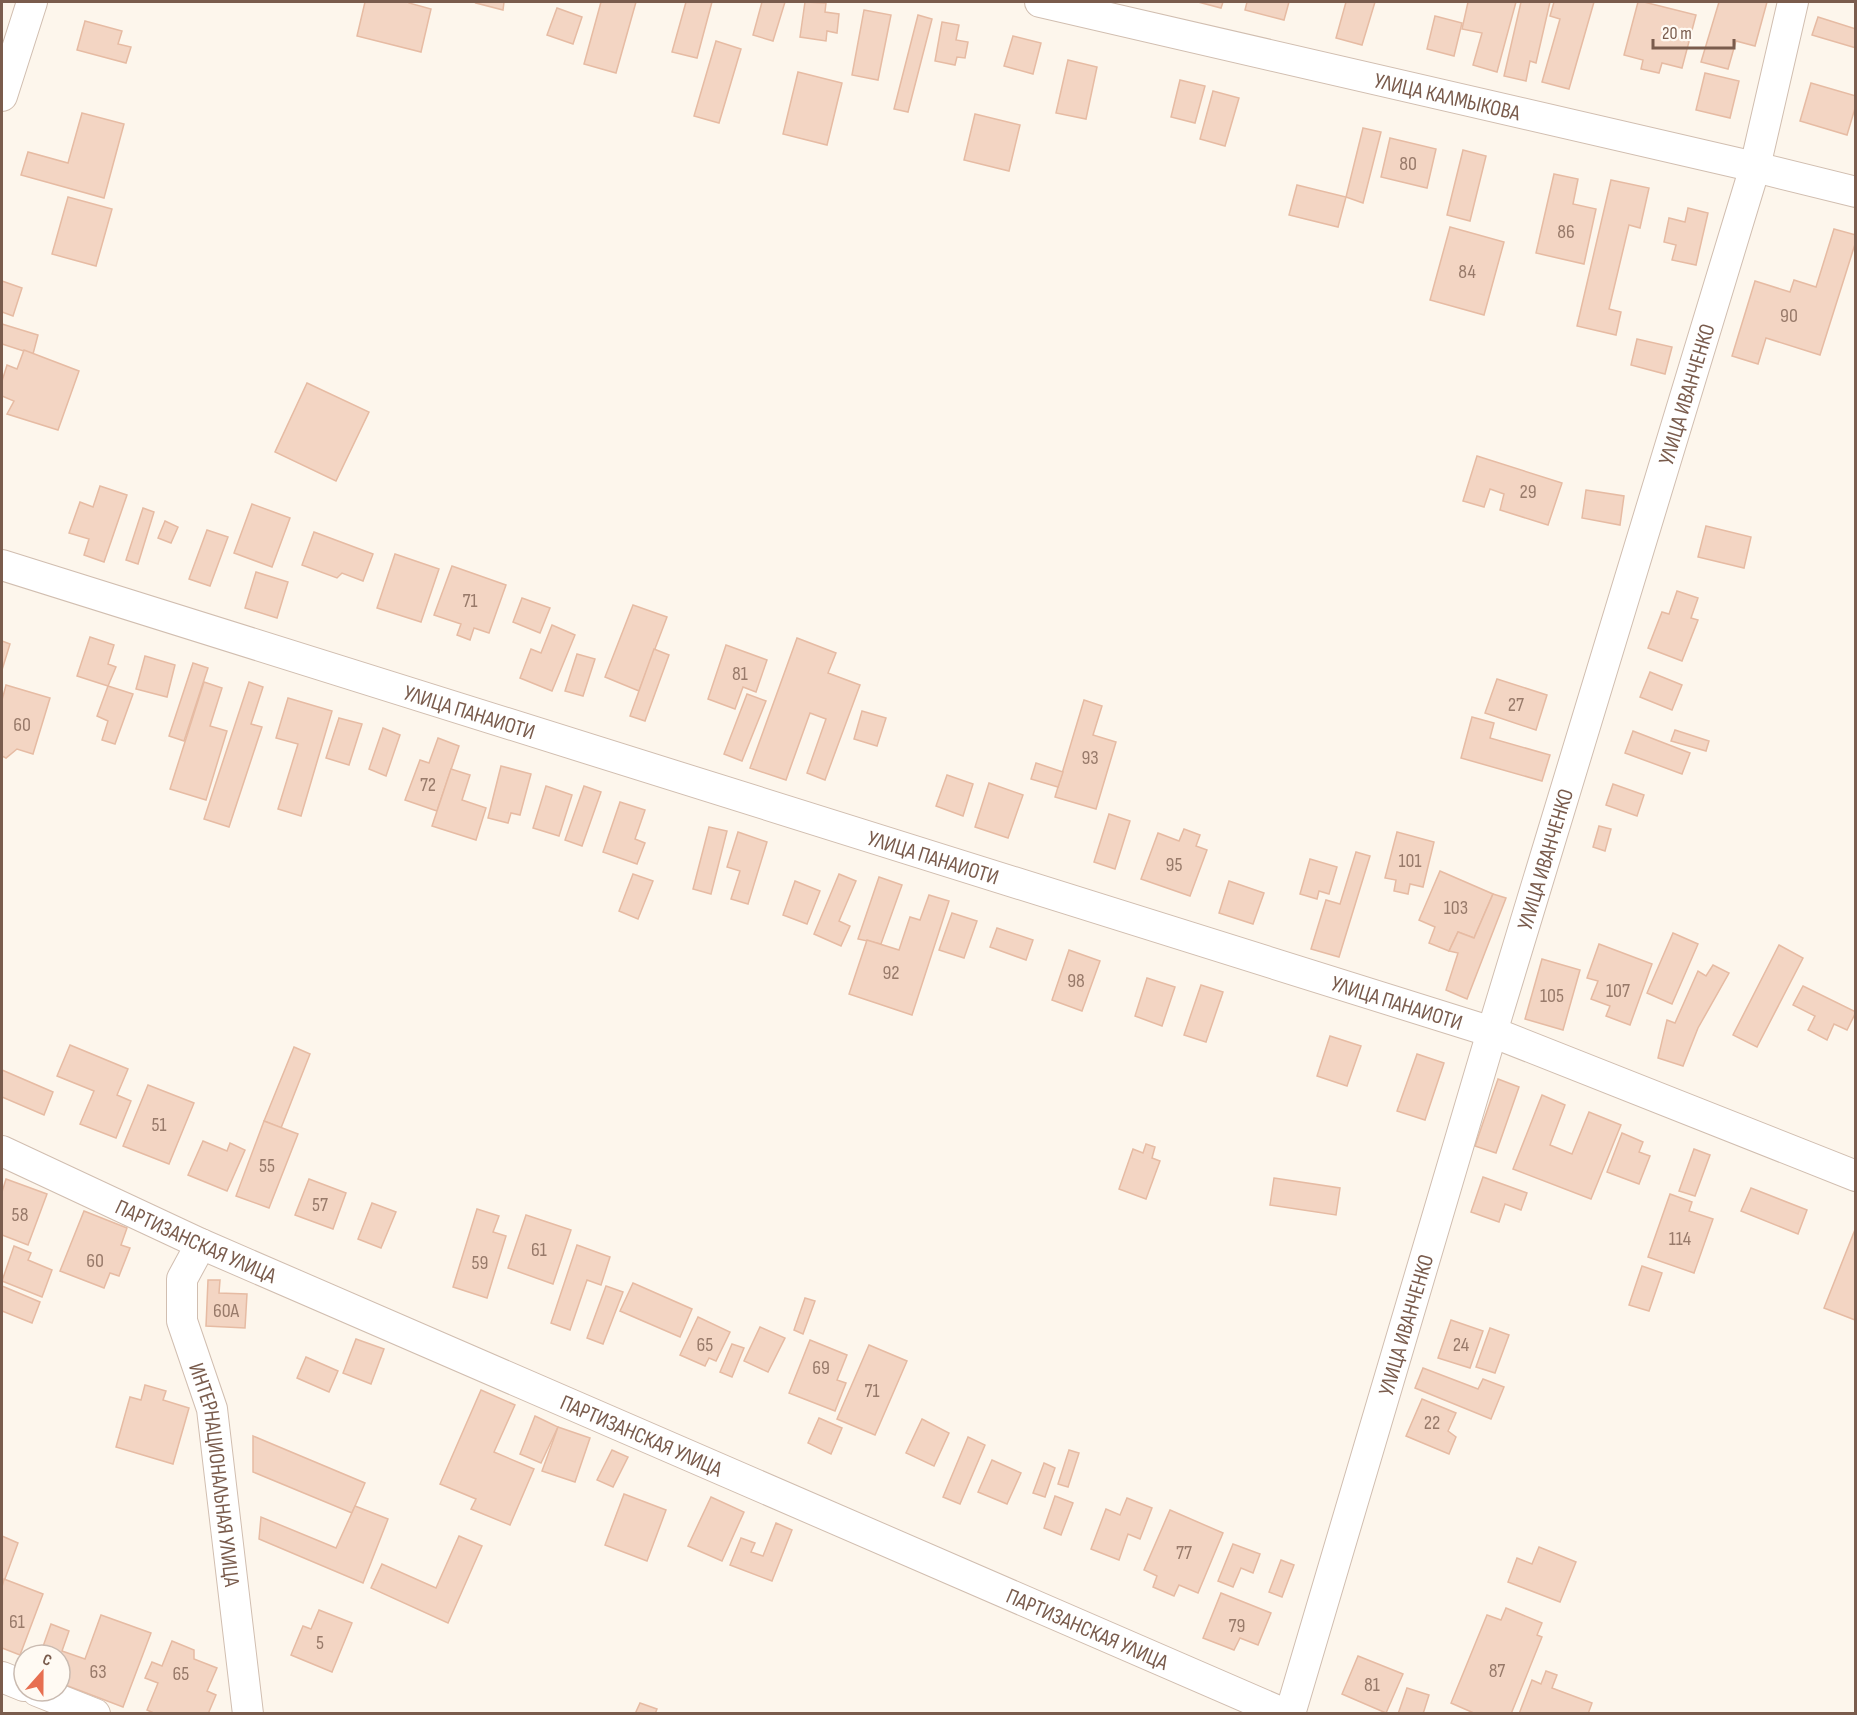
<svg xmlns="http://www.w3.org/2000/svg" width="1857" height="1715" font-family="'Sofia Sans Condensed',sans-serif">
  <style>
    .building { fill: #f3d5c3; stroke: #e6bba3; stroke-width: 1.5 }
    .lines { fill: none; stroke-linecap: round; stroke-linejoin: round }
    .street-casing { stroke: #d1beb0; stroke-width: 32 }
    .street { stroke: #fff; stroke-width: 30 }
    .labels { text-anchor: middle; stroke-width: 5; stroke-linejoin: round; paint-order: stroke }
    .number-label { font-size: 20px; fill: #987a6a }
    .street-label { font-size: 22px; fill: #7a5c4d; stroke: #fffaf3 }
  </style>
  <rect width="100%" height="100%" fill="#fdf6ec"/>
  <!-- building -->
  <g class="building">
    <path d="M365,2H409V3L431,9L421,52L357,36Z"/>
    <path d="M477,2H504L503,10L476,3Z"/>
    <path d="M601,2H636L616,73L584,64Z"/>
    <path d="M686,2H712L697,58L672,52Z"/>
    <path d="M762,2H785L773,41L753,35Z"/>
    <path d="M805,2L826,3L825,12L839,14L837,33L827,31L826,41L800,37Z"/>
    <path d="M1198,2H1223L1221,8Z"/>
    <path d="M1247,2H1289L1284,20L1245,10Z"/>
    <path d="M1346,2H1375L1362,45L1336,38Z"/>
    <path d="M1468,2H1516L1497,72L1473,65L1482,33L1462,29Z"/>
    <path d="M1521,2H1550L1536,63L1530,61L1526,81L1504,76Z"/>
    <path d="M1554,2H1594L1569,89L1542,82L1560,19L1550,16Z"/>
    <path d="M1638,2H1644L1696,15L1682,68L1662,63L1659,73L1641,69L1643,60L1624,55Z"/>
    <path d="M1719,2H1767L1755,46L1736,41L1728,69L1701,62Z"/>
    <path d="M557,8L582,17L573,44L547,35Z"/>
    <path d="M864,10L891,15L878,80L852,75Z"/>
    <path d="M918,15L932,19L908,112L894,109Z"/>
    <path d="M1435,16L1462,23L1454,56L1427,49Z"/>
    <path d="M1818,17L1856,29V48L1812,35Z"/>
    <path d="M85,21L122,31L118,44L131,47L126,63L77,50Z"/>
    <path d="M942,22L959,25L956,40L968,42L965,58L957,57L955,65L935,61Z"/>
    <path d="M1013,36L1041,43L1033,74L1004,66Z"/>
    <path d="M716,41L741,49L719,123L694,116Z"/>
    <path d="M1068,60L1097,67L1086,119L1056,113Z"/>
    <path d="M798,72L842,83L827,145L783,134Z"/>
    <path d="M1705,73L1739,81L1730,118L1696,110Z"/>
    <path d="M1180,80L1205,86L1195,123L1171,117Z"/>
    <path d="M1811,83L1856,96V105L1847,135L1800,121Z"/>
    <path d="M1213,91L1239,98L1225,146L1200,139Z"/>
    <path d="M82,113L124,124L104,198L21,175L28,152L68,163Z"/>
    <path d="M975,114L1020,125L1009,171L964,160Z"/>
    <path d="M1363,128L1381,132L1363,203L1346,197Z"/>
    <path d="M1390,138L1436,149L1427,188L1381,177Z"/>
    <path d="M1463,150L1486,156L1470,221L1447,215Z"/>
    <path d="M1554,174L1578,179L1573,204L1596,209L1584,264L1536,253Z"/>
    <path d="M1611,180L1649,188L1640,228L1629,225L1609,309L1621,312L1616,335L1577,326Z"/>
    <path d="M1297,185L1346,197L1338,227L1289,215Z"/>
    <path d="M68,197L112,209L96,266L52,254Z"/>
    <path d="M1688,208L1708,213L1696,265L1672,260L1676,245L1664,242L1669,218L1685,222Z"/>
    <path d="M1450,227L1504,242L1484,315L1430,300Z"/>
    <path d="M1834,229L1856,235V241L1820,355L1766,338L1758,364L1732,356L1755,281L1790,292L1794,280L1816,287Z"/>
    <path d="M2,281L22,288L13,316L2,312Z"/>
    <path d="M2,324L38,335L33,354L2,344Z"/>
    <path d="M1637,339L1672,347L1665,374L1631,365Z"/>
    <path d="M24,350L79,371L58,430L7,414L14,401L2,396V381L7,365L17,369Z"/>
    <path d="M307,383L369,412L336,481L275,452Z"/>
    <path d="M1477,456L1562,483L1548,525L1500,510L1504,494L1490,489L1484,507L1463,501Z"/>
    <path d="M100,486L127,495L104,562L84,555L89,539L69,533L80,502L93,507Z"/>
    <path d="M1586,490L1624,496L1620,525L1582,518Z"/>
    <path d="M252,504L290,518L272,567L234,553Z"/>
    <path d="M143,508L154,512L138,564L126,560Z"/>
    <path d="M165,521L178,527L171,543L158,538Z"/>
    <path d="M1706,526L1751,537L1744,568L1698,557Z"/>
    <path d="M207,530L228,537L210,586L189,579Z"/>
    <path d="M314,532L373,554L363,581L342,573L337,578L302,565Z"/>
    <path d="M395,554L439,569L421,622L377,608Z"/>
    <path d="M452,566L506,585L489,633L474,628L470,640L457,635L461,624L434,615Z"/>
    <path d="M256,572L288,582L277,618L245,608Z"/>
    <path d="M1677,591L1698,598L1691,618L1698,620L1682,661L1648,648L1662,612L1669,614Z"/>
    <path d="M522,598L550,608L540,633L513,622Z"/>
    <path d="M633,605L667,617L639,691L605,677Z"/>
    <path d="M552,625L575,635L552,691L520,678L531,649L541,653Z"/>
    <path d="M90,637L114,645L108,664L116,667L108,686L77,676Z"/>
    <path d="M797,638L836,653L828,673L860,685L825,780L807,773L826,719L810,713L786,780L750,768Z"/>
    <path d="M2,641L10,644L2,670Z"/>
    <path d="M726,645L767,660L756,692L743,687L735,709L708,699Z"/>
    <path d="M654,649L669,655L645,721L630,716Z"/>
    <path d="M577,654L595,659L583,696L565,691Z"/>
    <path d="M145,656L175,665L167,697L136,689Z"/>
    <path d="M193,663L208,668L184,741L169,736Z"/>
    <path d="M1650,672L1682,685L1672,710L1640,697Z"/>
    <path d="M1497,679L1547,695L1536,730L1485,713Z"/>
    <path d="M204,682L222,688L210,726L227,731L206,800L170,789Z"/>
    <path d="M249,682L263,687L251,724L262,727L229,827L204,819Z"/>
    <path d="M6,685L50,698L33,754L17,749L6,758L2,756V700Z"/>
    <path d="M108,686L133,694L115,744L102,740L108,721L97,716Z"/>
    <path d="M747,694L766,701L742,761L724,754Z"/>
    <path d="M288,698L332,711L301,816L278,809L298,744L276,738Z"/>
    <path d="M1084,700L1102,706L1093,735L1116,742L1096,809L1055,797Z"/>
    <path d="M862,711L886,718L877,746L854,739Z"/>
    <path d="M1472,717L1494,723L1490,738L1550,755L1542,781L1461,758Z"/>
    <path d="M339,718L362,724L349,765L326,758Z"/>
    <path d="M383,728L400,735L386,776L369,769Z"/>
    <path d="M1675,730L1709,741L1706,751L1671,741Z"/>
    <path d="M1633,731L1690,753L1682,774L1625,753Z"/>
    <path d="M438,738L459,746L437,811L405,800L420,760L429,763Z"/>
    <path d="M1036,763L1063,772L1058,787L1031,779Z"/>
    <path d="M501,766L531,774L520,815L511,813L508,823L488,818Z"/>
    <path d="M451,769L470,775L462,800L486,808L476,840L432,826Z"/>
    <path d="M947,775L973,784L963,816L936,806Z"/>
    <path d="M989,783L1023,795L1008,838L975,827Z"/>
    <path d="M1613,784L1644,795L1637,816L1606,805Z"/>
    <path d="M546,786L572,795L559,836L533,828Z"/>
    <path d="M584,786L601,792L582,846L565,840Z"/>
    <path d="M620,802L645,810L635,839L645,843L637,864L603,852Z"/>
    <path d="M1109,814L1130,821L1115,869L1094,862Z"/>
    <path d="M1599,826L1611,829L1605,851L1593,847Z"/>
    <path d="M709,827L727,831L711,894L693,889Z"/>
    <path d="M1184,829L1200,835L1196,846L1207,850L1190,896L1141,879L1158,833L1179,841Z"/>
    <path d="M738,832L767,842L748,904L731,899L740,871L727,867Z"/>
    <path d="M1397,832L1434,842L1423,887L1410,884L1408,894L1394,891L1396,880L1385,878Z"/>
    <path d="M1356,852L1370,856L1339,957L1311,949L1326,900L1340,904Z"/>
    <path d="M1310,859L1337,867L1329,894L1319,891L1317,899L1300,894Z"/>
    <path d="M1440,871L1493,894L1474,938L1458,932L1449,951L1429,943L1435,927L1419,920Z"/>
    <path d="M633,874L653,881L638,919L619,911Z"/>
    <path d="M839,874L856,881L839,921L850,926L841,946L814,934Z"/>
    <path d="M879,877L902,885L881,944L858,939Z"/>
    <path d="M795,881L820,891L807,924L783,915Z"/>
    <path d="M1229,881L1264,893L1253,924L1219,913Z"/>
    <path d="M1493,894L1506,898L1467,999L1446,990L1458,953L1449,951L1458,932L1474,938Z"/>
    <path d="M929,895L949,901L912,1015L849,994L867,940L899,950L910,917L920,920Z"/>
    <path d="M952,913L977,921L964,958L939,950Z"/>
    <path d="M997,928L1033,940L1026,960L990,947Z"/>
    <path d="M1673,933L1698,944L1672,1004L1647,993Z"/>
    <path d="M1599,944L1652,964L1630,1025L1606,1016L1610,1006L1591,999L1598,981L1587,978Z"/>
    <path d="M1779,945L1803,958L1757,1047L1733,1035Z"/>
    <path d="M1069,950L1100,961L1082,1011L1052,1000Z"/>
    <path d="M1542,959L1580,970L1563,1030L1525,1019Z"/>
    <path d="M1713,965L1729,973L1698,1028L1683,1066L1658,1058L1667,1020L1675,1023L1698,971L1706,976Z"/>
    <path d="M1147,978L1175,987L1162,1026L1135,1016Z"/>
    <path d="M1201,985L1223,992L1206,1042L1184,1035Z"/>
    <path d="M1803,986L1856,1012L1847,1030L1834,1024L1827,1040L1808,1030L1815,1016L1793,1005Z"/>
    <path d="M1330,1036L1361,1046L1347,1086L1317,1076Z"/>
    <path d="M70,1045L128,1069L117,1095L131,1101L116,1138L80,1124L94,1091L57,1076Z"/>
    <path d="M294,1047L310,1054L281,1128L264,1121Z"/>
    <path d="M1417,1054L1444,1063L1425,1120L1397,1111Z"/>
    <path d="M2,1070L53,1092L44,1115L2,1097Z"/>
    <path d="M1498,1079L1519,1087L1496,1153L1475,1146Z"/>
    <path d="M148,1085L194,1103L169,1164L123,1146Z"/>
    <path d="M1542,1095L1565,1105L1550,1145L1572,1154L1589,1112L1621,1125L1591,1199L1513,1169Z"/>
    <path d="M264,1121L298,1134L269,1208L236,1196Z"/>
    <path d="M1622,1133L1643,1142L1639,1152L1650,1156L1639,1184L1607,1172Z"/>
    <path d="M203,1141L227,1151L230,1143L245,1150L227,1191L188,1175Z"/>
    <path d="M1146,1144L1155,1147L1152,1158L1160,1161L1146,1199L1119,1189L1133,1149L1143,1153Z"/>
    <path d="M1694,1149L1710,1155L1695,1196L1679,1191Z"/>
    <path d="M1483,1177L1527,1193L1521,1210L1505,1204L1499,1222L1471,1212Z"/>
    <path d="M1274,1178L1340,1188L1336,1215L1270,1205Z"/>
    <path d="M6,1179L47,1194L28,1245L2,1235V1192Z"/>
    <path d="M309,1179L346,1193L333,1229L295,1215Z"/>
    <path d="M1751,1188L1807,1210L1798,1234L1741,1211Z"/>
    <path d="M1670,1194L1692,1202L1689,1211L1713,1219L1694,1273L1648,1257Z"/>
    <path d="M372,1203L396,1212L381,1248L358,1239Z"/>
    <path d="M477,1209L499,1216L493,1232L506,1236L487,1298L453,1287Z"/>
    <path d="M84,1211L127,1228L121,1245L130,1248L119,1276L110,1273L104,1288L60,1271Z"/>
    <path d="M526,1215L571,1230L553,1284L508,1268Z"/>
    <path d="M1856,1227V1317L1855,1320L1824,1308Z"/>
    <path d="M577,1245L610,1257L601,1285L587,1280L570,1330L551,1323Z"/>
    <path d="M14,1246L31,1253L28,1260L52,1270L42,1297L2,1281Z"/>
    <path d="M1642,1266L1662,1273L1649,1311L1629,1305Z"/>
    <path d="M208,1280H220L219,1293L247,1294L245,1328L206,1326Z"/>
    <path d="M633,1283L692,1309L680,1337L620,1311Z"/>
    <path d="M2,1286L40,1302L32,1323L2,1311Z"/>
    <path d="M606,1286L623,1292L603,1344L587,1338Z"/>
    <path d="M805,1298L815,1301L803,1334L794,1330Z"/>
    <path d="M698,1317L730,1332L716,1361L709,1358L705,1366L680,1355Z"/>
    <path d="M1451,1320L1483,1331L1470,1368L1438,1358Z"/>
    <path d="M760,1327L785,1338L768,1372L744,1361Z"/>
    <path d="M1490,1328L1509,1335L1495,1373L1476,1367Z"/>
    <path d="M356,1339L384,1349L371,1384L343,1373Z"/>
    <path d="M810,1340L847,1355L837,1380L846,1383L835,1411L789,1393Z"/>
    <path d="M732,1344L744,1348L732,1377L720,1372Z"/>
    <path d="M869,1345L907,1361L875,1435L837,1419Z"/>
    <path d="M306,1357L338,1371L329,1392L297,1378Z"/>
    <path d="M1423,1368L1478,1389L1483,1379L1504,1387L1491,1419L1415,1388Z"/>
    <path d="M145,1385L166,1391L163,1400L189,1408L173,1464L116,1447L130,1397L141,1400Z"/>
    <path d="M481,1390L515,1405L494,1452L534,1469L510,1525L471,1509L476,1499L440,1484Z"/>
    <path d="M1422,1399L1456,1413L1448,1431L1456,1437L1449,1454L1406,1436Z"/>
    <path d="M535,1416L558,1427L541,1463L520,1454Z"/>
    <path d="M819,1418L842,1428L831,1454L808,1443Z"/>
    <path d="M922,1419L949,1433L934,1466L906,1453Z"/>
    <path d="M558,1427L590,1438L575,1482L542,1471Z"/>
    <path d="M253,1436L365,1483L352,1513L253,1472Z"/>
    <path d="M968,1437L985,1445L960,1504L943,1497Z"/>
    <path d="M612,1450L628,1457L613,1487L597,1480Z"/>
    <path d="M1069,1450L1079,1453L1068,1487L1058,1484Z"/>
    <path d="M992,1460L1021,1473L1007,1504L978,1492Z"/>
    <path d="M1044,1463L1055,1468L1045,1497L1033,1493Z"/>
    <path d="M624,1494L666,1510L647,1561L605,1545Z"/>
    <path d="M1055,1496L1073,1503L1061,1535L1044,1528Z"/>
    <path d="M711,1497L744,1512L722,1561L688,1546Z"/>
    <path d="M1127,1498L1152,1508L1140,1539L1128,1534L1119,1560L1091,1549L1106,1509L1120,1515Z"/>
    <path d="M355,1506L388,1519L363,1583L259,1539L261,1517L336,1548Z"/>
    <path d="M1170,1510L1223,1533L1198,1593L1179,1585L1174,1596L1153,1587L1157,1576L1144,1570Z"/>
    <path d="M776,1523L792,1530L772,1581L730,1565L741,1538L755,1543L751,1552L763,1556Z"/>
    <path d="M2,1536L18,1543L2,1587Z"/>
    <path d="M459,1536L482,1546L448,1623L371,1588L382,1564L436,1588Z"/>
    <path d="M1233,1544L1260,1554L1253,1573L1241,1568L1233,1587L1218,1581Z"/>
    <path d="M1539,1547L1576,1562L1560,1602L1508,1582L1517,1558L1532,1564Z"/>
    <path d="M1281,1560L1294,1565L1282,1597L1269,1592Z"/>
    <path d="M4,1579L43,1594L20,1655L2,1648V1587Z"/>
    <path d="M1221,1593L1271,1613L1258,1645L1240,1638L1234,1650L1203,1638Z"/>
    <path d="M1506,1608L1542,1623L1537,1635L1542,1637L1511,1714H1476L1451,1703L1487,1615L1501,1620Z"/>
    <path d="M319,1610L352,1623L332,1672L291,1655L303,1626L311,1629Z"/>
    <path d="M101,1615L151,1633L123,1707L60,1683V1655H40L51,1624L69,1631L62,1651L85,1659Z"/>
    <path d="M172,1641L194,1650V1659L217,1668L207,1691L216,1695L208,1714H156L147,1710L158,1683L145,1678L152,1662L162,1666Z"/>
    <path d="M1358,1656L1403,1674L1386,1713L1342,1694Z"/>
    <path d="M1546,1671L1557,1675L1552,1688L1592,1703L1588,1714H1519L1532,1680L1541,1684Z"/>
    <path d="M1407,1688L1429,1695L1423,1714H1398Z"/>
    <path d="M640,1703L657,1709L655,1714H635Z"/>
  </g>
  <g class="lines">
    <defs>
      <g id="street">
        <path id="s1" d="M1040,2L1755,167L1856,192"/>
        <path d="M2,96L32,2"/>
        <path id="s2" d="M2,565L1492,1032L1856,1176"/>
        <path id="s3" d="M2,1151L201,1244L1285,1714"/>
        <path id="s4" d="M201,1244L182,1279V1321L212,1409L248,1714"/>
        <path d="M2,1677L24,1686"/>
        <path d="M37,1691L95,1714"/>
        <path id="s5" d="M1290,1714L1492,1032L1755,167L1793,2"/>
      </g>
    </defs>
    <!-- street casing -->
    <use href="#street" class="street-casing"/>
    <!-- street -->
    <use href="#street" class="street"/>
  </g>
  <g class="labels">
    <!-- number labels -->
    <g class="number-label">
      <text x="1408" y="170">80</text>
      <text x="1566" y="238">86</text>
      <text x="1467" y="278">84</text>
      <text x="1789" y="322">90</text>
      <text x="1528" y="498">29</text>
      <text x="470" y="607">71</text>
      <text x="740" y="680">81</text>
      <text x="1516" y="711">27</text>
      <text x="22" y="731">60</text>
      <text x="1090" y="764">93</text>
      <text x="428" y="791">72</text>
      <text x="1410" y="867">101</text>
      <text x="1174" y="871">95</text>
      <text x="1456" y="914">103</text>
      <text x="891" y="979">92</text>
      <text x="1076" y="987">98</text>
      <text x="1618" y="997">107</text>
      <text x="1552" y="1002">105</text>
      <text x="159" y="1131">51</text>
      <text x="267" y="1172">55</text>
      <text x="320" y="1211">57</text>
      <text x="20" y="1221">58</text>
      <text x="1680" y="1245">114</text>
      <text x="539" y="1256">61</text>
      <text x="95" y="1267">60</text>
      <text x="480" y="1269">59</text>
      <text x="226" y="1317">60А</text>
      <text x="705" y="1351">65</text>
      <text x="1461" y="1351">24</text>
      <text x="821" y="1374">69</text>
      <text x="872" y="1397">71</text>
      <text x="1432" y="1429">22</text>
      <text x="1184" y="1559">77</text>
      <text x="17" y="1628">61</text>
      <text x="1237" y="1632">79</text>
      <text x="320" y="1649">5</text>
      <text x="1497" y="1677">87</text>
      <text x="98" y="1678">63</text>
      <text x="181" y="1680">65</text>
      <text x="1372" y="1691">81</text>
    </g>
    <!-- street labels -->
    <g class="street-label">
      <text dy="8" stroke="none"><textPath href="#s1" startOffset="418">УЛИЦА КАЛМЫКОВА</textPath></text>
      <text dy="8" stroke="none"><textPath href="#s5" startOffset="1378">УЛИЦА ИВАНЧЕНКО</textPath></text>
      <text dy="8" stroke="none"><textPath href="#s2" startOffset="490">УЛИЦА ПАНАИОТИ</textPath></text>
      <text dy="8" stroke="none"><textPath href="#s2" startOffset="976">УЛИЦА ПАНАИОТИ</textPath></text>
      <text dy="8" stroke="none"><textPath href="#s5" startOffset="892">УЛИЦА ИВАНЧЕНКО</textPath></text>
      <text dy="8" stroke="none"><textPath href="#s2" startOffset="1462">УЛИЦА ПАНАИОТИ</textPath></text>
      <text dy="8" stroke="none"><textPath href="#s3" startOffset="214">ПАРТИЗАНСКАЯ УЛИЦА</textPath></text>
      <text dy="8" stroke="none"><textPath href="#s5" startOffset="406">УЛИЦА ИВАНЧЕНКО</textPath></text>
      <text dy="8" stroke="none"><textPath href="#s3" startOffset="700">ПАРТИЗАНСКАЯ УЛИЦА</textPath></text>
      <text dy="8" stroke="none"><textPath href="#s4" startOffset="240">ИНТЕРНАЦИОНАЛЬНАЯ УЛИЦА</textPath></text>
      <text dy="8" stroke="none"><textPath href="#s3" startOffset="1186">ПАРТИЗАНСКАЯ УЛИЦА</textPath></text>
    </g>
  </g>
  <!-- border -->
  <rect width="1857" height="1715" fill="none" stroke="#7a5c4d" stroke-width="6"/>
  <!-- north arrow -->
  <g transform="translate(42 1673) rotate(21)"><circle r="28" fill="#fffaf3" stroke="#cabbb1" stroke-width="1.5"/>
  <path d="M0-4.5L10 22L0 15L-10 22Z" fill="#e76f51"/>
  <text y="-9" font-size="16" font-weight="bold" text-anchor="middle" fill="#7a5c4d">С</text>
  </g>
  <!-- scale -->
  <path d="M1653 39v9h81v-9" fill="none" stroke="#7a5c4d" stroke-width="3"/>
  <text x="1662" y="39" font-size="18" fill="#7a5c4d" stroke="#fffaf3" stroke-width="4.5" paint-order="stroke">20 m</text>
</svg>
